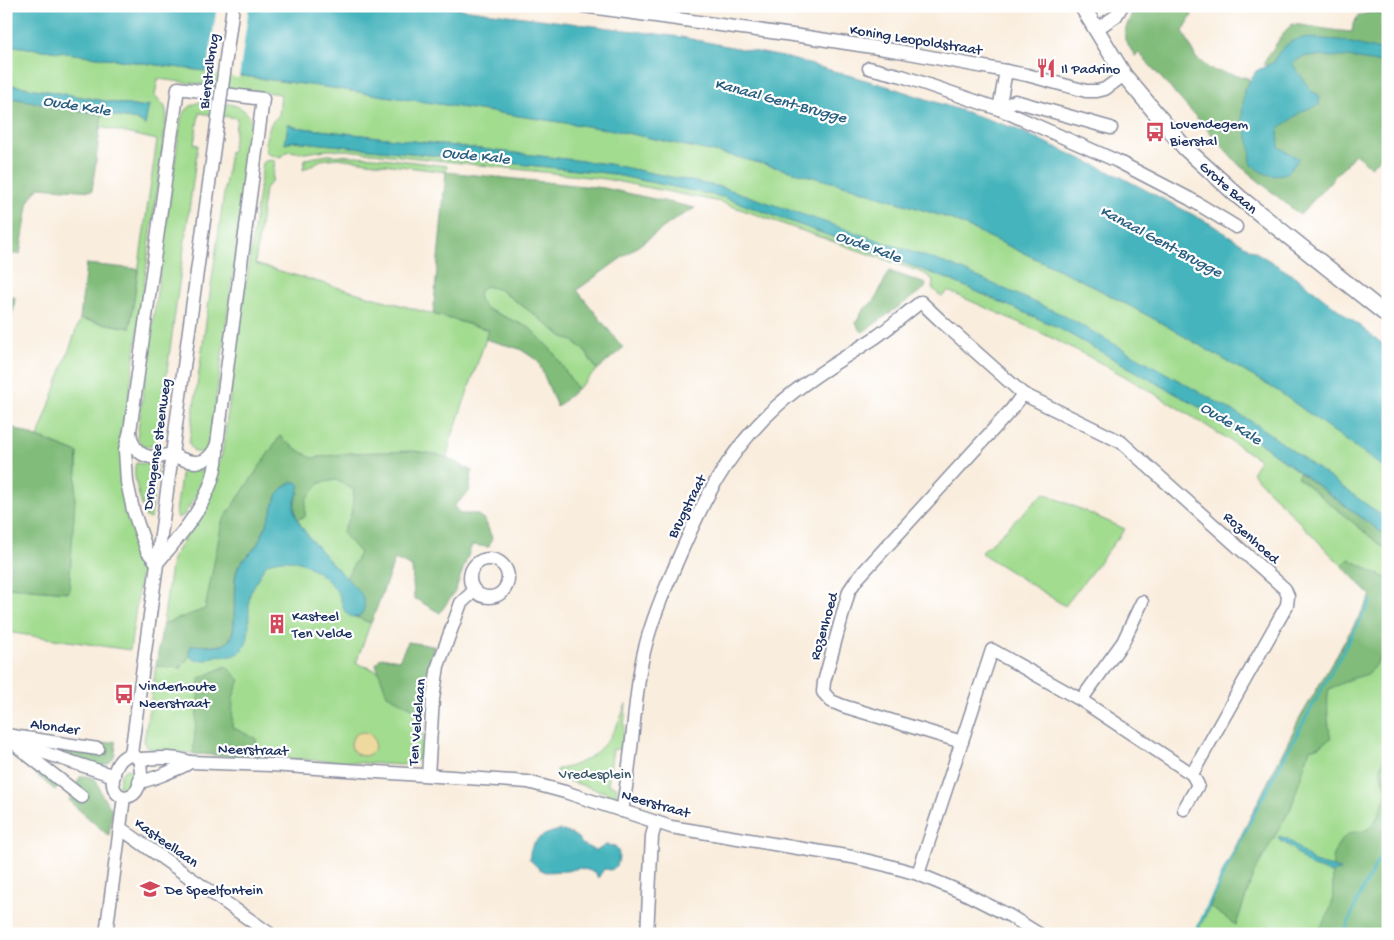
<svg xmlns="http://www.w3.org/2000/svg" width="1394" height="940" font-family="'Gochi Hand',sans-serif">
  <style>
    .green { fill: #a2dc8f; stroke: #5e8676 }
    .forest { fill: #81bc7a; stroke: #4e766c }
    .sand { fill: #eeda9e; stroke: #84847e }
    .water { fill: #45b4bc; stroke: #30728d }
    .pier { fill: #f9eddd }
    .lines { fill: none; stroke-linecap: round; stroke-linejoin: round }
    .stream { stroke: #45b4bc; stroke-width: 3 }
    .minor-casing { stroke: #8a8e9e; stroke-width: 15 }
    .major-casing { stroke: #8a8e9e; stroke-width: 18 }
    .minor { stroke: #fff; stroke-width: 12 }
    .major { stroke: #fff; stroke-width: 15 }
    .minor-bridge-casing { stroke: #8a8e9e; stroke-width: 15; stroke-linecap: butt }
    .minor-bridge { stroke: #fff; stroke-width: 12 }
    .labels { text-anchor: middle; stroke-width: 4.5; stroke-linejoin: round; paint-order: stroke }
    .street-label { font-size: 15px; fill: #1b2f5e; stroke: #fff }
    .poi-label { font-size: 15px; fill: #1b2f5e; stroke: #fff; text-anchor: start }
    .park-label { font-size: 15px; fill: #3d5a6a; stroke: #fff }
    .water-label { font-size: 16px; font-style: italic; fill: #2a5e7f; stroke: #fff }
  </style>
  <rect width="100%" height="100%" fill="#fff"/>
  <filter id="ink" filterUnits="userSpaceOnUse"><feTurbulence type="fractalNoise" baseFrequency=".02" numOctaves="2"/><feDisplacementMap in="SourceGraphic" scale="10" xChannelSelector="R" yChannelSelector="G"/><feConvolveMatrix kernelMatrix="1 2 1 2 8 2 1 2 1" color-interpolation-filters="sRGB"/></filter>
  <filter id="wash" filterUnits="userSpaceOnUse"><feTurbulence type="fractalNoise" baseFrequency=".0096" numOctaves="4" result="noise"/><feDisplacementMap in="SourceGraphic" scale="20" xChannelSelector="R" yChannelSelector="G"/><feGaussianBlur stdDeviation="1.12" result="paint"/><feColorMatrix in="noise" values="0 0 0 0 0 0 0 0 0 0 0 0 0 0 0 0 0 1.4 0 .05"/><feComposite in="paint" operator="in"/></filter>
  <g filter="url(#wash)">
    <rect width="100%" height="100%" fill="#f9eddd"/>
    <!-- green -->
    <g class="green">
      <path d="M6,45L318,86L613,130L733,156L851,187L951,219L1079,279L1158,321L1278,391L1388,471V520L1373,509L1061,314L725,188L608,164L294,127L288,124L286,144L293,141L606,173L723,197L948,279L1055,326L1249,435L1300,473L1298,477L1388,551V838L1349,934H1196L1210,907L1221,876L1299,720L1371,596L1381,576L1349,559L1342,566L1252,473L1260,460C1200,421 1140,383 1076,350C1035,329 991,310 948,291L942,297L932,288L933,281L931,278L923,273L720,202L605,179L346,150H326L305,153L288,151L281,157C277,156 272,156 269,154C262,151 267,134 269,128C271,122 275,119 279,115L281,94L158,79L155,95L165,107L167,115L122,448L124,489L143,558L130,650L6,632V595L7,587L68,592L78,453L38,437L80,319L130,328L157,140L100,127L102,114L137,120L145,125L148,106L140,107L6,84Z"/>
      <path d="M206,101C227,104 248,102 253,127L210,444C205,456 192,455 189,443L230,151H232L237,118L199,113L194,144L198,145L158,437C154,450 141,449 137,437L181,118C187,107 194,102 206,101Z"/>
      <path d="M328,155L374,157L447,166L446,172L337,158L321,160L303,170L305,159Z"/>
      <path d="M267,160L275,161L272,181L265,189L255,264L489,330L450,442L447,458L436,455L410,515L356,663L426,689L422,749C418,763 414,764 400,765L156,751L147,747L144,741L163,624L172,559L202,510L222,454L263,163Z"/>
      <path d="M486,286L500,290L531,312L562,336L573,341L585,351L597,370L577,389L553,352L530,328L487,309L480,302L478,295L481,289Z"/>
      <path d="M136,463L157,465L151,518L149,519L145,516C142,503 131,476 136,463Z"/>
      <path d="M185,467L197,471L202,470L205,473L196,495L184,515L178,518L176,513L182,468Z"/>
      <path d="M1044,493L1125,529L1065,606L981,553Z"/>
      <path d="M626,704L622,750L613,749L608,785L617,787L616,798L604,792L556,777L557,769C564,769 570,766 577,764C604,752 616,731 626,704Z"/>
      <path d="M128,769C136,773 134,779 133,787L125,792L119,786C120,778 119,772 128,769Z"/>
    </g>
    <!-- forest -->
    <g class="forest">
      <path d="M1135,6H1194L1191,17L1183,31L1196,58L1211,70L1248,78L1251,84L1280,71L1263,64L1284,32L1292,24C1312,26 1331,31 1352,32L1353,25L1358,16L1374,11L1382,14L1388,22V149L1371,167L1355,154L1300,215L1239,165L1139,53L1135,56L1125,40V30Z"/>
      <path d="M6,97L102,114L92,191L39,187L29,200L20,254H6Z"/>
      <path d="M446,172L604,188L695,208L677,218L577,290L623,348L597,370L585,351L573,341L562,336L531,312L500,290L486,286L481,289L478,295L480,302L487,309L530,328L553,352L577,389L557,407L538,361L520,349L485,339L489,330L433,314Z"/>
      <path d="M86,264L138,269L130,328L80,319Z"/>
      <path d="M889,271L926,284L925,288L863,332L859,329L856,323L863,310L875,300Z"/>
      <path d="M6,297H15L14,308L6,330Z"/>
      <path d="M6,425L78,453L69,592L7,587L11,563L6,562Z"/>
      <path d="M280,436L289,444L312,458L349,453L413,451L436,454L447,458L472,471L469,492L454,506L460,514H476L485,520L492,538L489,547L472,545L455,591L440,613L414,598L412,567L395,559L371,623L355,617L361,615L363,598L346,578L360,553L342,533L351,515L354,490L336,480L320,483L306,499L305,517L297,519C294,508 294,501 299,492L278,494C271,512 265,534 253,550C249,556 240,562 238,567C230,584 239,626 229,640C225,647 215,645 208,646C202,647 195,650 189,652L190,656L180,668L156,666L163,624L205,609L222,522Z"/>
      <path d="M1300,473L1388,537V551L1297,477Z"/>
      <path d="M1349,559L1381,576L1388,578V649L1368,674L1351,679L1329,689C1326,700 1328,727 1331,738L1320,746L1310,749L1291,808L1254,873L1236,925L1210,907L1221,876L1299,720L1371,596L1342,566Z"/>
      <path d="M408,642L434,646L423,684L418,711L387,695L376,664L381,657L399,660Z"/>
      <path d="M226,666L240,680L233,697L232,727L256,739L257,757L193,754L200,678Z"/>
      <path d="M115,741C117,754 114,765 99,766L41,746L98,756L101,753L102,744Z"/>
      <path d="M6,742L59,784L55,790L6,750Z"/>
      <path d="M1388,750V934H1317C1322,924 1329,915 1332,903C1335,888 1329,858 1337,846C1340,842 1346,835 1351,833C1355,831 1361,833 1366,830C1376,825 1381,809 1385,798C1389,785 1383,783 1381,772C1380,765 1385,756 1388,750Z"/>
      <path d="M83,776C101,777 96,784 102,795C105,800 109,805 112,810L109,836L69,801L80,777Z"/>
    </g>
    <!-- sand -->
    <circle class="sand" cx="363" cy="744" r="12"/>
    <!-- water -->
    <g class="water">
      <path d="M6,6H438L681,37L788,58L890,87L1014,128L1119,176L1209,223L1299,279L1388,348V471L1278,391L1158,321L1079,279L951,219L851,187L733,156L613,130L318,86L6,45Z"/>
      <path d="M1303,38L1339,40L1388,52V56L1382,63L1347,57L1304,56L1292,63L1311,91L1319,95V105L1302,111L1278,130L1279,147L1299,159L1287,173L1273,176L1261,172L1251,164L1250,145L1242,118L1244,90L1256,71L1274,62L1278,53L1291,41Z"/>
      <path d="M6,84L140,107L149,105L145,125L137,120L6,97Z"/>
      <path d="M288,124L294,127L608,164L725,188L953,266L1061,314L1256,424L1388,520V537L1249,435L1055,326L948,279L723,197L606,173L293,141L285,144Z"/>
      <path d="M292,482H297L300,485C299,493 294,500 294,508C295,529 341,572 356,588C358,591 362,594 363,598C367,607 362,621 350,616C341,611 343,600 338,593C328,578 307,561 289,560C268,560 266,562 257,580C255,584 252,589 250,594C246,611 256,649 234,655C229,657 224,657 219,655L207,660H194L190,656L189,652L191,646C202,643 219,651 229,641C239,630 231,585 238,568C239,563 252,552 257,545C263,534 268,521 272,509C274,504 275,499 278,494C281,489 287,485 292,482Z"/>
      <path d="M560,830L572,834L578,838L582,844L596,851L606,845L615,846C621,853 619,858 617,866L611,870L604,869L598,878L595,872L579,868L567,871L546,872L539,869L530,860C528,840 543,834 560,830Z"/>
      <path d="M1279,836L1288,839L1314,862L1340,869V872L1336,871L1332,873L1312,867L1303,860L1291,847L1278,839Z"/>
    </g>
    <!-- pier -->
    <path class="pier" d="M217,6H249L239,78L207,74Z"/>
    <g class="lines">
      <!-- stream -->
      <g class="stream">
        <path d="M1195,934C1247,820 1310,710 1371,601"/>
        <path d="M1344,934L1358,899L1388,841"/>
      </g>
    </g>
  </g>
  <g filter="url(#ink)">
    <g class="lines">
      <defs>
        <g id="minor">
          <path d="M583,6L807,37L898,51L1027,75L1086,91H1097L1105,89L1124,75"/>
          <path d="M1095,30L1116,16L1122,6"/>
          <path d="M869,68L902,76L999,109L1006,71"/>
          <path d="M178,88L263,99L217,444C219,492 186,529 157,563L147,551L133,510L127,482L125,450L130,431Z"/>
          <path d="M999,109L1117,161L1190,199L1236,227"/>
          <path d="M999,109L1015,101L1111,128"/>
          <path d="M130,432C132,449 142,459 159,457C163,456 168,454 171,455C175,455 179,458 182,459C200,466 210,461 217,444"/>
          <circle cx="489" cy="578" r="19"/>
          <path d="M1081,700L1123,642L1142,602"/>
          <path d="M6,735L98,749"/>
          <path d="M12,742L114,776"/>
          <path d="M962,742L843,706L831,701L823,692L824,682L849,591L857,579L1011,410L1023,394"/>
          <path d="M19,748L82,797"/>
          <path d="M131,754L215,140"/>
          <path d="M131,754L139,759C151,809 102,806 115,770C118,762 123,756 131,754Z"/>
          <path d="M139,759C156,758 174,756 190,762L271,765L528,782L565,792L671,827L852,857L886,865L918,874L966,894L1010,916L1039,934"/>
          <path d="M428,775L433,699L438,666L461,603L474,591"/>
          <path d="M139,782C150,780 157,777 167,773C175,769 182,768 190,762"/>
          <path d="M1184,809L1198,785L1192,774"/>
          <path d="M622,811C629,775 632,738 636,702C638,688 639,674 642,661C648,630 660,600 673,571C700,507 724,454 777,406C807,379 843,359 876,337C892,326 906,313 921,302L940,320L1023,394L1121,442L1285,589L1288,596L1287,605L1192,774L1081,700L992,650L918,874"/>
          <path d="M120,828L270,934"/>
          <path d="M106,934L124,797"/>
          <path d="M647,934L652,836L656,822"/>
        </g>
        <path id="major" d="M1082,6L1124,75L1185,148L1239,197L1388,316"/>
      </defs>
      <!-- minor casing -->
      <use href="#minor" class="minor-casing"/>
      <!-- major casing -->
      <use href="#major" class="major-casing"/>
      <!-- minor -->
      <use href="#minor" class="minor"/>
      <!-- major -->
      <use href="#major" class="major"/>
      <defs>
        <path id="minor-bridge" d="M215,140L233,6"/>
      </defs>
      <!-- minor-bridge casing -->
      <use href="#minor-bridge" class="minor-bridge-casing"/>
      <!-- minor-bridge -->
      <use href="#minor-bridge" class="minor-bridge"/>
    </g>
  </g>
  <!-- icons -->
  <defs>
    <symbol id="restaurant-bare" viewBox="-9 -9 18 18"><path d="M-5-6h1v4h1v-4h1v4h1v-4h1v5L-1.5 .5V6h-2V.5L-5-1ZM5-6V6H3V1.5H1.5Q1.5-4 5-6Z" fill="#d1495b" stroke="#fff" stroke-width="2.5" paint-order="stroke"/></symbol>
    <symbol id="bus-bare" viewBox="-9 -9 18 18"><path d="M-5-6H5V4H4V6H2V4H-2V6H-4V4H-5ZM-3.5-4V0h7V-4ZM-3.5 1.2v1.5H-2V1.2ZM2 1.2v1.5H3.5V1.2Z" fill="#d1495b" stroke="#fff" stroke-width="2.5" paint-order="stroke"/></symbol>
    <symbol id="building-bare" viewBox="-9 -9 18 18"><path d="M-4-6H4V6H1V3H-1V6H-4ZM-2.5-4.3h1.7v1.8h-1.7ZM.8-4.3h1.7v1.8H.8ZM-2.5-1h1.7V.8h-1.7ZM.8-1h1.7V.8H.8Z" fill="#d1495b" stroke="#fff" stroke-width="2.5" paint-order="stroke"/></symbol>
    <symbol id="school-bare" viewBox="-9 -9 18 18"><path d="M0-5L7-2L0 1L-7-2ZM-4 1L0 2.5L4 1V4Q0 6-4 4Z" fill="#d1495b" stroke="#fff" stroke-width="2.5" paint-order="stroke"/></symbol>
  </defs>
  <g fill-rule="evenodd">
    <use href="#restaurant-bare" x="1032" y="54" width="28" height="28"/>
    <use href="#bus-bare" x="1141" y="118" width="28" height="28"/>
    <use href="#building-bare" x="263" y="610" width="28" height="28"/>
    <use href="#bus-bare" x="110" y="680" width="28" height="28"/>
    <use href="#school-bare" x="136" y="875" width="28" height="28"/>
  </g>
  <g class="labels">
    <!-- street labels -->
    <g class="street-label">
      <text transform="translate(916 39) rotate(9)" y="5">Koning Leopoldstraat</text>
      <text transform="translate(208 71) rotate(-82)" y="5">Bierstalbrug</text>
      <text transform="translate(1229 187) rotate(41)" y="5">Grote Baan</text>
      <text transform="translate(156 444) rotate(-82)" y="5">Drongense steenweg</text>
      <text transform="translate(686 506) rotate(-63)" y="5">Brugstraat</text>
      <text transform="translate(1252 537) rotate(42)" y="5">Rozenhoed</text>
      <text transform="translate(823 626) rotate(-74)" y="5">Rozenhoed</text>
      <text transform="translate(416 722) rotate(-85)" y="5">Ten Veldelaan</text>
      <text transform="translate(55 726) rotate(8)" y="5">Alonder</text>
      <text transform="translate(253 749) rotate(2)" y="5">Neerstraat</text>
      <text transform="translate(656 803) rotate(16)" y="5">Neerstraat</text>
      <text transform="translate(167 842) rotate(35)" y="5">Kasteellaan</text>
    </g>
    <!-- poi labels -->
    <g class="poi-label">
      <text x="1061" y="73">Il Padrino</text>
      <text x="1170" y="128">Lovendegem<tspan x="1170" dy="17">Bierstal</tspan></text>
      <text x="292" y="620">Kasteel<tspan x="292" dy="17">Ten Velde</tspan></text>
      <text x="139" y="690">Vinderhoute<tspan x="139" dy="17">Neerstraat</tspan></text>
      <text x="165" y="894">De Speelfontein</text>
    </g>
    <!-- park labels -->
    <g class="park-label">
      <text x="595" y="778">Vredesplein</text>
    </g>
    <!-- water labels -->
    <g class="water-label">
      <text transform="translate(781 99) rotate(15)" y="6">Kanaal Gent-Brugge</text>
      <text transform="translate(77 104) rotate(9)" y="6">Oude Kale</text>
      <text transform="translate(476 154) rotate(6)" y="6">Oude Kale</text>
      <text transform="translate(1162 240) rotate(28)" y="6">Kanaal Gent-Brugge</text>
      <text transform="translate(869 245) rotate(20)" y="6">Oude Kale</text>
      <text transform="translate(1232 422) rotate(31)" y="6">Oude Kale</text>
    </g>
  </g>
  <!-- margin -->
  <rect width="1394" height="940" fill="none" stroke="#fff" stroke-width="25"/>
</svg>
